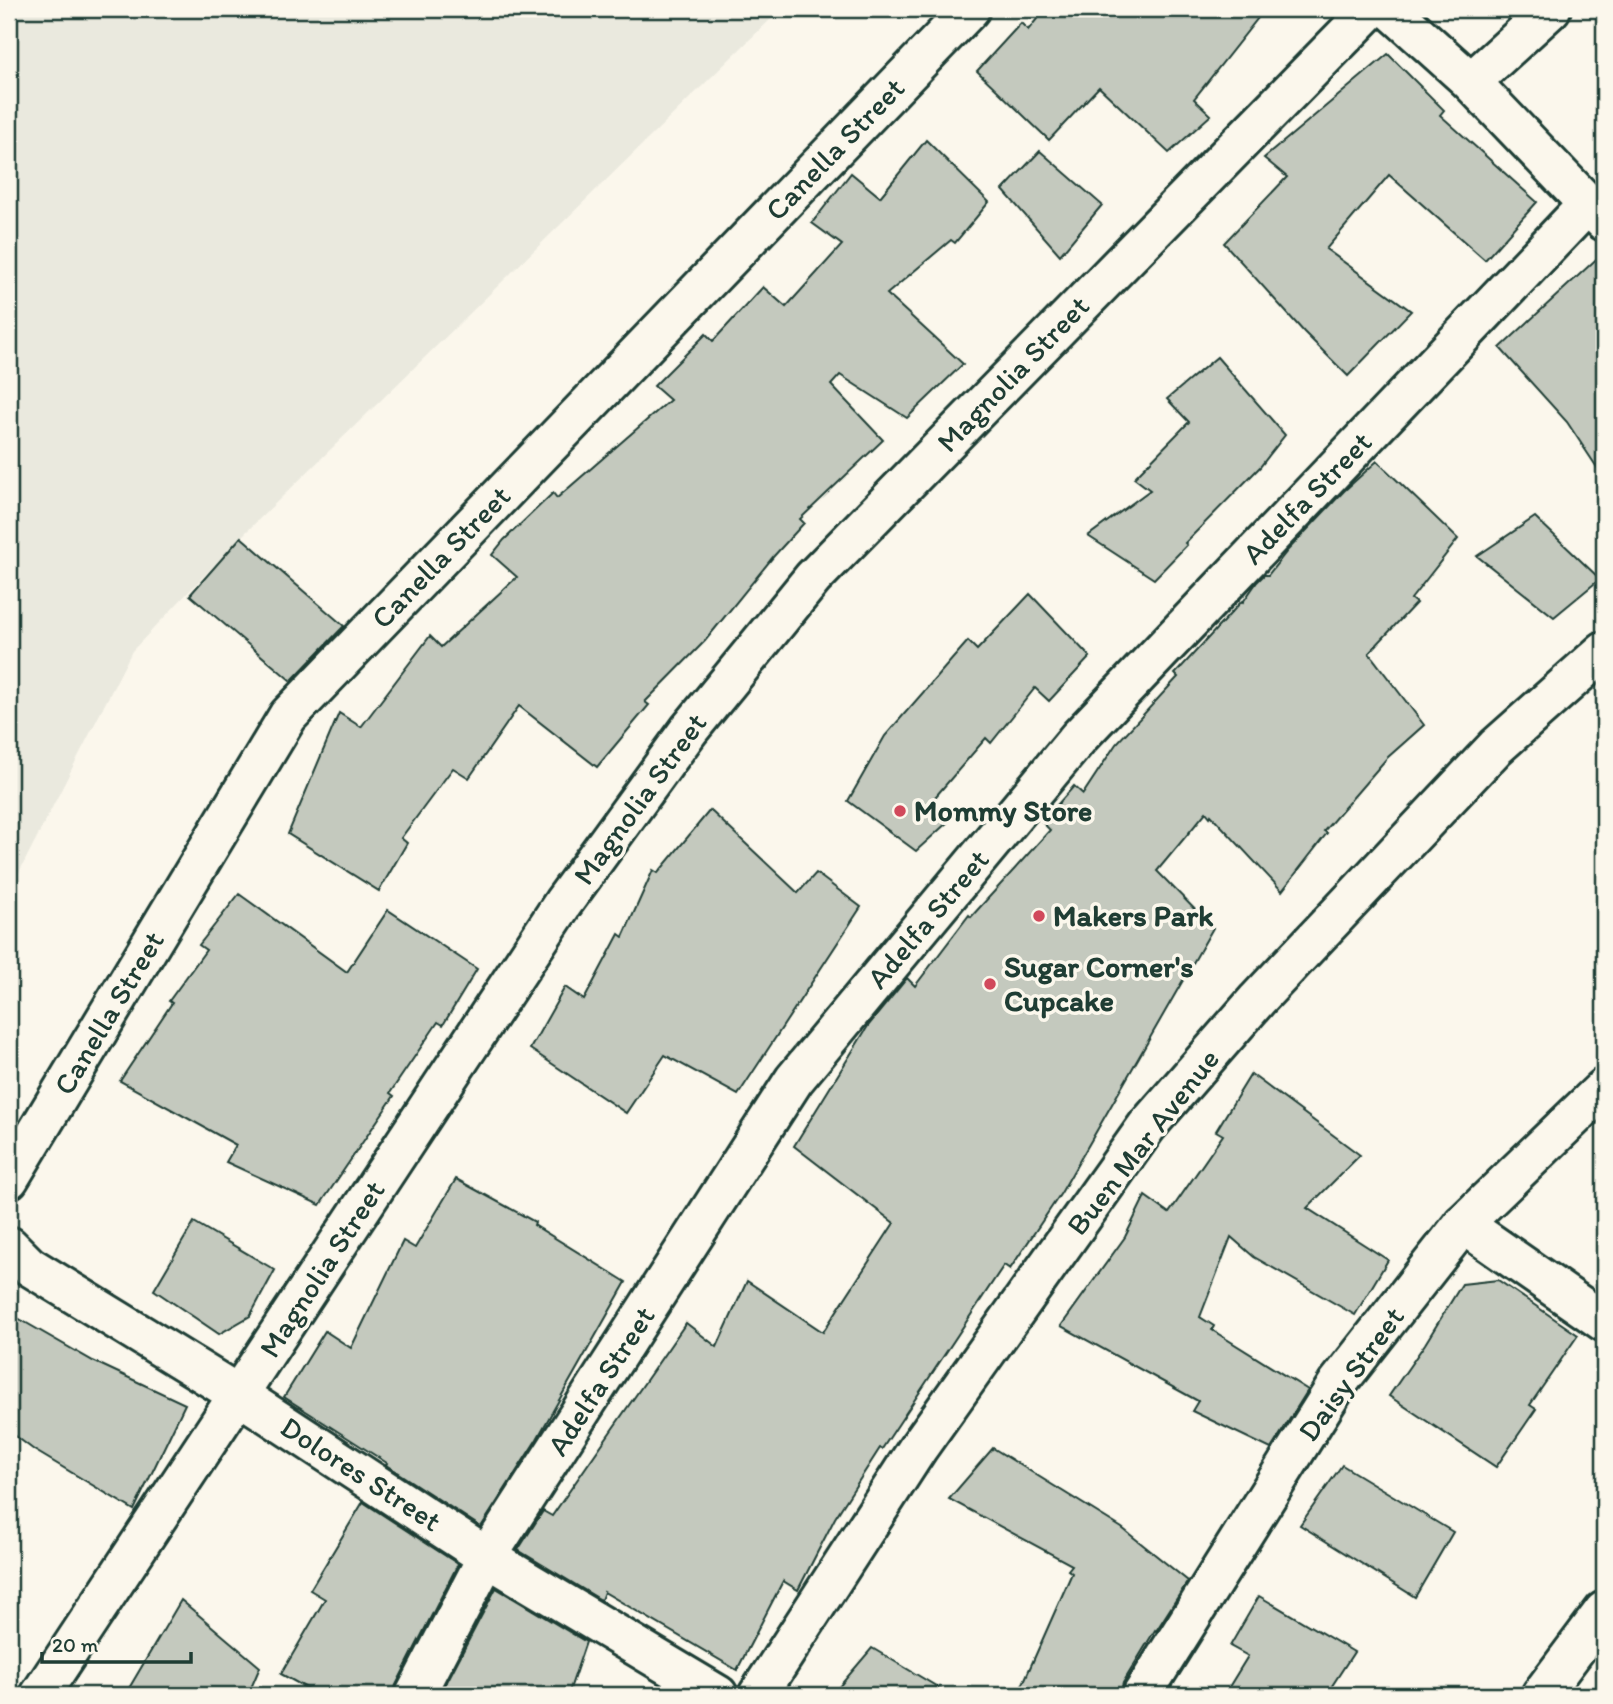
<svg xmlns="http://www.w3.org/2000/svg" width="1613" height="1704" font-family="Itim,sans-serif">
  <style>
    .built { fill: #eae9de }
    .building { fill: #c4c9be; stroke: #1f3d34; stroke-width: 2 }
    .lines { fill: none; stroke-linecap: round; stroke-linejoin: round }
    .minor-casing { stroke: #1f3d34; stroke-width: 44 }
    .minor { stroke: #fbf7ec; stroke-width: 38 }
    .poi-dot { fill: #d1495b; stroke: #fbf7ec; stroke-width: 2.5 }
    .labels { text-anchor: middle; stroke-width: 7; stroke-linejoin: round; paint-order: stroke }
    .street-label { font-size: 30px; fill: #1f3d34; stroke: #fbf7ec }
    .poi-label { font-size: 30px; font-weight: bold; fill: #1f3d34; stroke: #fbf7ec; text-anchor: start }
  </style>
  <rect width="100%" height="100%" fill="#fbf7ec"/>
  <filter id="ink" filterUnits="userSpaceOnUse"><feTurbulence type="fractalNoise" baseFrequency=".0143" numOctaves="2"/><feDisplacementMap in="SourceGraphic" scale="14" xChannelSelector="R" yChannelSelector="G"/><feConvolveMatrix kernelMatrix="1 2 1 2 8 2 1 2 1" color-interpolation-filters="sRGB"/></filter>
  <g filter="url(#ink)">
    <!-- built -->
    <path class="built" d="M9,9H781L241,537L132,651L9,892Z"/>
    <!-- building -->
    <g class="building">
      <path d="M1045,9H1265L1194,99L1211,115L1169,153L1099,87L1049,140L977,71L1021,23L1028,30Z"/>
      <path d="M1388,54L1444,110L1440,115L1537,202L1485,260L1389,175L1326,249L1411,311L1348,376L1304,332L1224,243L1287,177L1264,158Z"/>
      <path d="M926,140L989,202L955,243L951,240L887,294L963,364L907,418L840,375L831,385L883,440L800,519L804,523L773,557L705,641L645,702L649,705L597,767L519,706L469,778L453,768L401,838L407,843L379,891L288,834L339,713L361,727L430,636L441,647L517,577L492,555L504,540L553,493L557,498L670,400L654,386L706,334L713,341L763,287L786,307L842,245L812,223L851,173L880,197Z"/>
      <path d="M1040,151L1102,205L1060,255L1003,190Z"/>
      <path d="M1604,252V478L1567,422L1500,348Z"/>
      <path d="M1217,357L1285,435L1260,467L1185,543L1187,545L1154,579L1088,536L1150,490L1134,478L1189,422L1167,399Z"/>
      <path d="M1377,461L1458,539L1411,599L1416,603L1369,653L1424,725L1387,758L1324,831L1327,833L1282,891L1211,815L1210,817L1206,812L1157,871L1213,928L1061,1193L1010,1269L1004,1265L882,1449L880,1448L835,1518L798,1590L783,1581L737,1670L604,1592L601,1600L518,1550L543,1511L552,1516L686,1323L717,1347L747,1281L823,1332L894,1223L794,1146L868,1026L907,978L915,986L969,915L971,917L1050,830L1042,822L1074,786L1083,794L1116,744L1178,677L1175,674L1242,601L1243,602L1257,582L1264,575H1268L1288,550L1344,491Z"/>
      <path d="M1535,517L1600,579L1554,617L1477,556Z"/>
      <path d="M241,537L344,626L291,681L190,595Z"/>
      <path d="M1030,594L1090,657L1049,701L1035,688L991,743L986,738L930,803L949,821L916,851L848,801L885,736L968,641L977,650Z"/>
      <path d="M710,810L798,893L816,873L861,907L738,1095L665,1055L626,1113L530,1049L565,987L584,1000L619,934L623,937L653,870L658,873Z"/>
      <path d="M239,894L347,972L388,910L477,969L443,1025L438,1022L390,1093L394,1096L320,1205L226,1162L236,1145L120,1081L172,1003L169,1001L206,950L199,945Z"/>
      <path d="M1251,1074L1360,1155L1307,1208L1388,1260L1355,1315L1254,1257L1231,1237L1200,1317L1214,1326L1212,1330L1308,1390L1271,1449L1192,1411L1198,1401L1061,1326L1125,1237L1145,1196L1169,1213L1223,1135L1216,1131Z"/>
      <path d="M456,1179L535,1222L534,1225L626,1282L537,1439L481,1527L386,1465L387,1463L284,1397L325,1331L351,1348L403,1241L415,1248Z"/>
      <path d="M194,1222L275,1270L250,1316L219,1334L154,1290Z"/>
      <path d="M1498,1280L1578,1335L1530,1405L1536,1409L1496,1467L1389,1396L1425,1344L1462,1284Z"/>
      <path d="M9,1313L93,1361L185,1404L134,1510L34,1450L9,1431Z"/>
      <path d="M993,1448L1122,1528L1188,1581L1156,1631L1155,1630L1123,1683L1120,1695H1018L1072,1573L1068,1570L1072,1565L949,1499Z"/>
      <path d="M1342,1465L1453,1532L1415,1597L1300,1525Z"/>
      <path d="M363,1502L458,1564L396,1685L393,1695H319L281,1674L325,1599L310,1590Z"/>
      <path d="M496,1588L586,1642L568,1695H440Z"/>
      <path d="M1259,1596L1354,1652L1326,1695H1224L1248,1656L1230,1646Z"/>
      <path d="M181,1600L260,1667L248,1695H125Z"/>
      <path d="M872,1648L951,1695H832Z"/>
    </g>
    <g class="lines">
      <defs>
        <g id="minor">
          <path d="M1390,9L1471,82L1604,221"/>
          <path d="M1471,82L1551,9"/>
          <path d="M9,1179L288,716L970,9"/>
          <path d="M1463,1224L1604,1322"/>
          <path d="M9,1246L29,1266L239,1395L487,1557L718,1695"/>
          <path d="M40,1695L563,903L689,730L813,578L1371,9"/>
          <path d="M415,1695L487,1557L794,1080L1079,737L1588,204"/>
          <path d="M758,1695L918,1448L1147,1126L1257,1000L1496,747L1604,651"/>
          <path d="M1142,1695L1338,1383L1463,1224L1604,1088"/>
          <path d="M1541,1695L1604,1611"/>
        </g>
      </defs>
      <!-- minor casing -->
      <use href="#minor" class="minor-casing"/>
      <!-- minor -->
      <use href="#minor" class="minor"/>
    </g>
  </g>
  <!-- markers -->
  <g class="poi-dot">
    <circle cx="900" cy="811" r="7"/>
    <circle cx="1039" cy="916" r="7"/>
    <circle cx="990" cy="984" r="7"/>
  </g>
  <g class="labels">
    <!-- street labels -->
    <g class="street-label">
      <text transform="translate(835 149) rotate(-46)" y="10">Canella Street</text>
      <text transform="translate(1013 374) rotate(-46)" y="10">Magnolia Street</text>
      <text transform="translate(1307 498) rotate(-46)" y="10">Adelfa Street</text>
      <text transform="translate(441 557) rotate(-46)" y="10">Canella Street</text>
      <text transform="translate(640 799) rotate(-54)" y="10">Magnolia Street</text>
      <text transform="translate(928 919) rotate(-50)" y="10">Adelfa Street</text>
      <text transform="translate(109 1013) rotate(-59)" y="10">Canella Street</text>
      <text transform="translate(1143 1142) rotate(-52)" y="10">Buen Mar Avenue</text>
      <text transform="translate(322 1269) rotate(-57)" y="10">Magnolia Street</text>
      <text transform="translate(1351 1374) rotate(-54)" y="10">Daisy Street</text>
      <text transform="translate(601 1381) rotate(-57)" y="10">Adelfa Street</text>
      <text transform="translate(361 1474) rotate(33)" y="10">Dolores Street</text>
    </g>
    <!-- poi labels -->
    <g class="poi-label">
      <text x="914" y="821">Mommy Store</text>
      <text x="1053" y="926">Makers Park</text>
      <text x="1004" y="977">Sugar Corner's<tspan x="1004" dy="34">Cupcake</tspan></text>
    </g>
  </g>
  <!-- margin -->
  <rect width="1613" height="1704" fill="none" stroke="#fbf7ec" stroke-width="35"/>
  <rect x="18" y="18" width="1578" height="1669" fill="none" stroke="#1f3d34" stroke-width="2.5" filter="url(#ink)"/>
  <!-- scale -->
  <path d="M42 1652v10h149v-10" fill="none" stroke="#1f3d34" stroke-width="3.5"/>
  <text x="52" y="1652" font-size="21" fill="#1f3d34" stroke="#fbf7ec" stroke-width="5" paint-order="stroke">20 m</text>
</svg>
